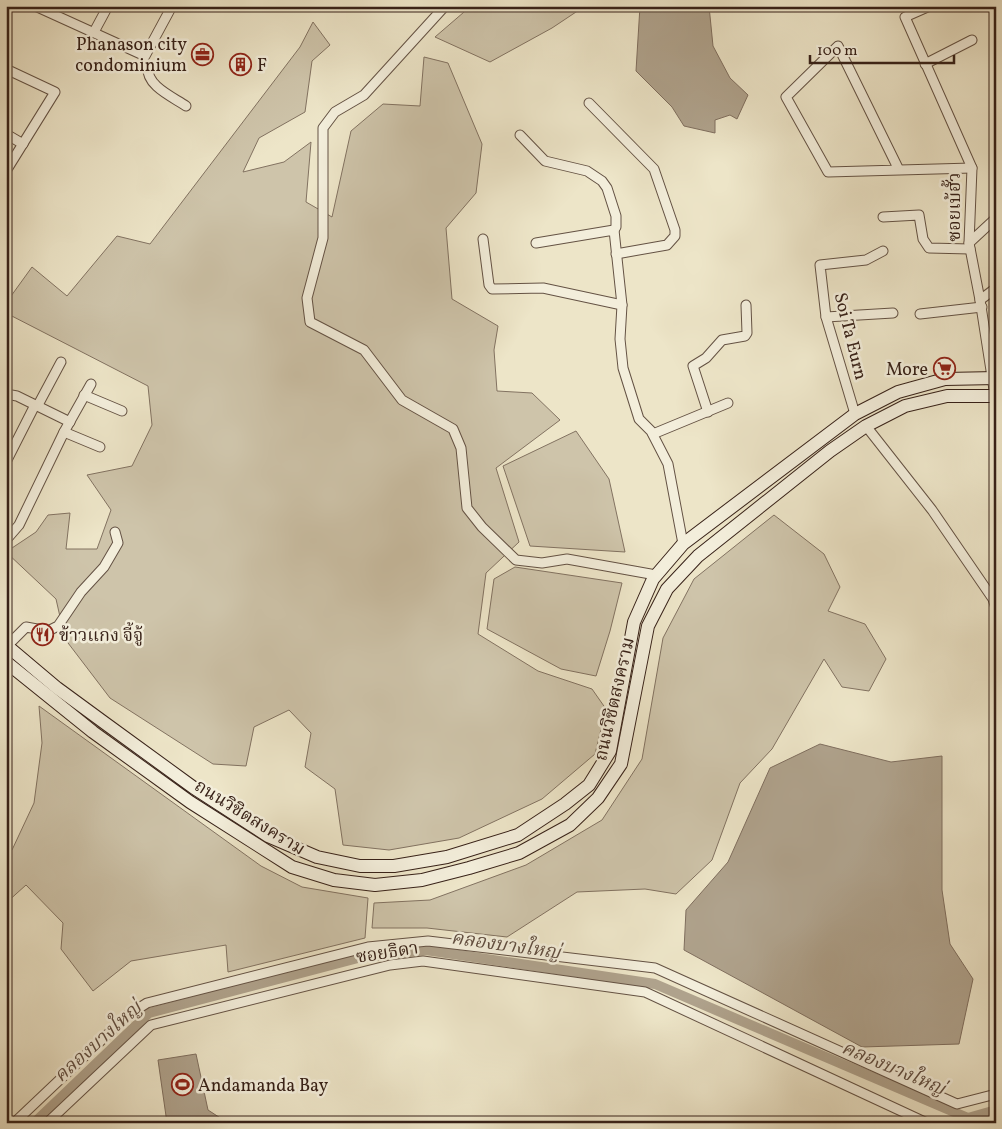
<svg xmlns="http://www.w3.org/2000/svg" width="1002" height="1129" font-family="Vollkorn,'Noto Serif Thai',serif">
  <style>
    .green { fill: #cec4aa; stroke: #827261 }
    .water { fill: #afa28c; stroke: #7f6e5e }
    .lines { fill: none; stroke-linecap: round; stroke-linejoin: round }
    .canal { stroke: #afa28c; stroke-width: 10 }
    .minor-casing { stroke: #645244; stroke-width: 11 }
    .secondary-casing { stroke: #372118; stroke-width: 14 }
    .minor { stroke: #f3eedb; stroke-width: 9 }
    .secondary { stroke: #f3eedb; stroke-width: 12 }
    .labels { text-anchor: middle; stroke-width: 5; stroke-linejoin: round; paint-order: stroke }
    .poi-label { font-size: 18px; fill: #372118; stroke: #f3eedb; text-anchor: start }
    .street-label { font-size: 18px; fill: #372118; stroke: #f3eedb }
    .water-label { font-size: 19px; font-style: italic; fill: #614e41; stroke: #f3eedb }
  </style>
  <rect width="100%" height="100%" fill="#ede5c8"/>
  <filter id="stains"><feTurbulence type="fractalNoise" baseFrequency=".004" numOctaves="4"/><feColorMatrix values="0 0 0 0 .2 0 0 0 0 .09 0 0 0 0 .02 0 0 0 .5 -.17"/></filter>
  <radialGradient id="worn" r=".72"><stop offset=".6" stop-color="#630" stop-opacity="0"/><stop offset="1" stop-color="#630" stop-opacity=".3"/></radialGradient>
  <!-- green -->
  <g class="green">
    <path d="M471,6H585L552,28L490,62L435,37Z"/>
    <path d="M313,22L330,45L312,61L305,112L259,138L243,172L284,162L311,142L306,202L332,217L351,131L383,104L420,106L424,57L448,63L482,144L476,193L446,228L452,299L498,326L494,350L497,391L532,393L560,420L496,468L519,542L486,573L478,634L538,671L592,689L606,709L595,754L542,799L459,838L389,850L343,845L335,789L305,767L311,733L289,710L254,727L246,766L213,764L110,698L65,639L56,599L6,552L36,532L48,515L70,513L66,549H97L111,510L87,475L132,466L152,425L148,386L6,313V303L32,267L67,296L117,236L150,244L300,47Z"/>
    <path d="M576,431L609,479L625,552L530,546L503,466Z"/>
    <path d="M774,515L824,554L840,587L828,611L865,624L886,659L869,691L842,687L824,659L772,749L740,783L712,860L676,894L645,889L577,892L507,937L427,928H372L374,903L430,900L526,865L602,820L642,759L663,638L694,579Z"/>
    <path d="M515,567L622,583L610,631L596,676L561,669L487,629L494,579Z"/>
    <path d="M39,706L261,866L302,887L368,898L365,938L228,972L226,945L131,961L93,991L61,949L63,923L26,885L6,903V849L12,850L34,803L42,743Z"/>
  </g>
  <!-- water -->
  <g class="water">
    <path d="M640,6H709L713,46L730,78L748,95L737,119L730,115L715,120V133L684,126L672,107L636,71Z"/>
    <path d="M820,744L891,762L942,756V890L950,944L973,979L959,1044L862,1047L684,950L686,910L728,862L770,768Z"/>
    <path d="M196,1054L208,1110L228,1123H167L158,1060Z"/>
  </g>
  <g class="lines">
    <!-- canal -->
    <path class="canal" d="M34,1123L149,1013L358,958L426,950L655,984L968,1118L996,1110"/>
    <defs>
      <g id="minor">
        <path d="M35,6L145,56L172,6"/>
        <path d="M445,6L364,95L335,112L323,128V238L307,298L310,322L364,350L402,400L453,429L461,448L467,508L482,527L516,560L542,563L567,559L656,575"/>
        <path d="M930,6L905,17L972,168L969,243L980,300L995,396"/>
        <path d="M94,32L108,6"/>
        <path d="M925,64L972,40"/>
        <path d="M148,67C146,86 173,97 186,106"/>
        <path d="M6,69L55,92L6,171"/>
        <path d="M589,103L654,169L675,230V236L667,245L616,254"/>
        <path d="M6,134L23,144"/>
        <path d="M520,135L545,161L587,171L602,181L607,188L616,216V227L614,230"/>
        <path d="M898,168L838,46L786,97L828,172L972,168"/>
        <path d="M883,217L919,215L923,239L929,248L970,249"/>
        <path d="M483,239L489,285L492,289L543,288L622,305"/>
        <path d="M536,243L614,230L622,305L620,339L623,368L639,419L651,431L668,464L683,544"/>
        <path d="M969,243L996,218"/>
        <path d="M980,300L996,288"/>
        <path d="M920,314L982,307"/>
        <path d="M826,317L893,313"/>
        <path d="M6,394L17,396L70,422"/>
        <path d="M84,395L122,411"/>
        <path d="M38,405L61,362"/>
        <path d="M708,412L693,366L706,358L722,340L745,336L747,333L746,305"/>
        <path d="M855,414L826,317L820,265L866,260L883,251"/>
        <path d="M866,426L932,510L993,599L996,608"/>
        <path d="M64,432L100,447"/>
        <path d="M653,434L728,403"/>
        <path d="M6,462L35,405"/>
        <path d="M6,540L19,525L64,432L91,384"/>
        <path d="M7,646L26,627L48,631L58,626L81,592L104,567L118,543L115,532"/>
        <path d="M14,1123L128,1015L147,1003L368,947L428,941L655,968L957,1104L996,1094"/>
        <path d="M47,1123L151,1025L390,965L423,961L645,992L927,1123"/>
      </g>
      <g id="secondary">
        <path d="M6,645L57,688L102,721L194,788L268,836L317,857L360,866H394L447,857L518,835L565,804L589,785L610,751L634,622L653,579L683,544L855,414L898,392L945,379L996,378"/>
        <path d="M6,662L93,732L190,802L292,867L334,880L375,885L422,880L469,868L519,853L570,825L598,798L621,764L648,626L667,589L698,556L830,451L866,426L905,406L947,396H996"/>
      </g>
    </defs>
    <!-- minor casing -->
    <use href="#minor" class="minor-casing"/>
    <!-- secondary casing -->
    <use href="#secondary" class="secondary-casing"/>
    <!-- minor -->
    <use href="#minor" class="minor"/>
    <!-- secondary -->
    <use href="#secondary" class="secondary"/>
  </g>
  <!-- icons -->
  <defs>
    <symbol id="office-ring" viewBox="-11 -11 22 22"><circle r="9.5" fill="#f3eedb" stroke="#8f2418" stroke-width="1.5"/><path d="M-6-3h4V-5.5h4V-3h4V5H-6ZM-1-4.5V-3h2v-1.5ZM-6 0V1H6V0Z" fill="#8f2418"/></symbol>
    <symbol id="building-ring" viewBox="-11 -11 22 22"><circle r="9.5" fill="#f3eedb" stroke="#8f2418" stroke-width="1.5"/><path d="M-4-6H4V6H1V3H-1V6H-4ZM-2.5-4.3h1.7v1.8h-1.7ZM.8-4.3h1.7v1.8H.8ZM-2.5-1h1.7V.8h-1.7ZM.8-1h1.7V.8H.8Z" fill="#8f2418"/></symbol>
    <symbol id="supermarket-ring" viewBox="-11 -11 22 22"><circle r="9.5" fill="#f3eedb" stroke="#8f2418" stroke-width="1.5"/><path d="M-6-5.5h2.5l.6 2H6L4.5 2H-2.5L-4.4-4H-6ZM-1.5 3.2a1.3 1.3 0 1 0 .1 0ZM3 3.2a1.3 1.3 0 1 0 .1 0Z" fill="#8f2418"/></symbol>
    <symbol id="restaurant-ring" viewBox="-11 -11 22 22"><circle r="9.5" fill="#f3eedb" stroke="#8f2418" stroke-width="1.5"/><path d="M-5-6h1v4h1v-4h1v4h1v-4h1v5L-1.5 .5V6h-2V.5L-5-1ZM5-6V6H3V1.5H1.5Q1.5-4 5-6Z" fill="#8f2418"/></symbol>
    <symbol id="stadium-ring" viewBox="-11 -11 22 22"><circle r="9.5" fill="#f3eedb" stroke="#8f2418" stroke-width="1.5"/><path d="M0-5a6.5 5 0 1 0 0 10a6.5 5 0 1 0 0-10ZM-3.5-1.8h7v3.6h-7Z" fill="#8f2418"/></symbol>
  </defs>
  <g fill-rule="evenodd">
    <use href="#office-ring" x="190" y="42" width="25" height="25"/>
    <use href="#building-ring" x="228" y="52" width="25" height="25"/>
    <use href="#supermarket-ring" x="932" y="356" width="25" height="25"/>
    <use href="#restaurant-ring" x="30" y="622" width="25" height="25"/>
    <use href="#stadium-ring" x="170" y="1072" width="25" height="25"/>
  </g>
  <g class="labels">
    <!-- poi labels -->
    <g class="poi-label">
      <text x="187" y="50" text-anchor="end">Phanason city<tspan x="187" dy="21">condominium</tspan></text>
      <text x="257" y="71">F</text>
      <text x="928" y="375" text-anchor="end">More</text>
      <text x="59" y="641">ข้าวแกง จี้จู้</text>
      <text x="198" y="1091">Andamanda Bay</text>
    </g>
    <!-- street labels -->
    <g class="street-label">
      <text transform="translate(954 207) rotate(-90)" y="6">ซอยเบ้ฮั้ว</text>
      <text transform="translate(851 336) rotate(76)" y="6">Soi Ta Eurn</text>
      <text transform="translate(614 699) rotate(-77)" y="6">ถนนวิชิตสงคราม</text>
      <text transform="translate(250 817) rotate(32)" y="6">ถนนวิชิตสงคราม</text>
      <text transform="translate(387 952) rotate(-9)" y="6">ซอยธิดา</text>
    </g>
    <!-- water labels -->
    <g class="water-label">
      <text transform="translate(506 944) rotate(8)" y="7">คลองบางใหญ่</text>
      <text transform="translate(97 1041) rotate(-42)" y="7">คลองบางใหญ่</text>
      <text transform="translate(894 1067) rotate(23)" y="7">คลองบางใหญ่</text>
    </g>
  </g>
  <!-- margin -->
  <rect width="1002" height="1129" fill="none" stroke="#ede5c8" stroke-width="25"/>
  <rect x="8" y="8" width="987" height="1114" fill="none" stroke="#372118" stroke-width="2.5"/>
  <rect x="12" y="12" width="977" height="1104" fill="none" stroke="#372118"/>
  <!-- scale -->
  <path d="M810 55v8h144v-8" fill="none" stroke="#372118" stroke-width="2.5"/>
  <text x="817" y="55" font-size="15" fill="#372118" stroke="#f3eedb" stroke-width="4" paint-order="stroke">100 m</text>
  <rect width="100%" height="100%" filter="url(#stains)"/>
  <rect width="100%" height="100%" fill="url(#worn)"/>
</svg>
